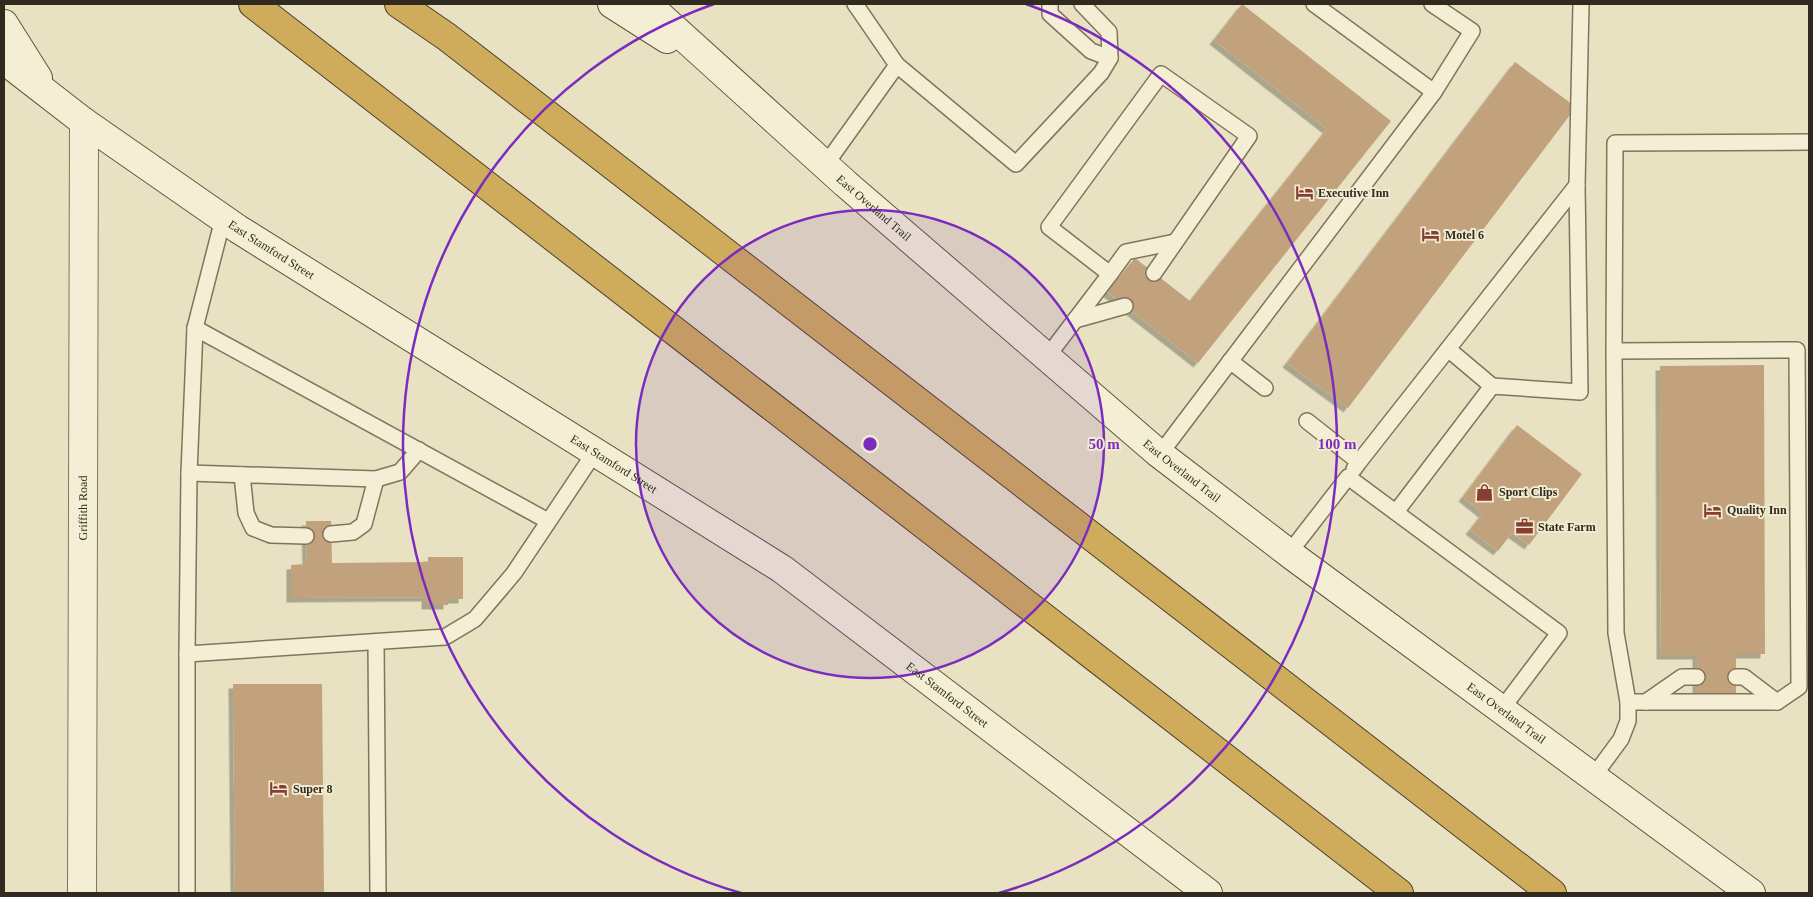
<svg xmlns="http://www.w3.org/2000/svg" width="1813" height="897" font-family="'Times New Roman',serif">
  <style>
    .building { fill: #c2a27c; filter: url(#shadow) }
    .lines { fill: none; stroke-linecap: round; stroke-linejoin: round }
    .service-casing { stroke: #80745c; stroke-width: 18 }
    .tertiary-casing { stroke: #80745c; stroke-width: 30 }
    .secondary-casing { stroke: #62553f; stroke-width: 30 }
    .motorway-casing { stroke: #4e422f; stroke-width: 30 }
    .service { stroke: #f4efd4; stroke-width: 15 }
    .tertiary { stroke: #f4efd4; stroke-width: 28 }
    .secondary { stroke: #f4efd4; stroke-width: 28 }
    .motorway { stroke: #cfab5c; stroke-width: 28 }
    .ring { fill: none; stroke: #7b2cbf; stroke-width: 2.5 }
    .labels { text-anchor: middle; stroke-width: 4; stroke-linejoin: round; paint-order: stroke }
    .poi-label { font-size: 12px; font-weight: bold; fill: #312a1e; stroke: #f0ebd1; text-anchor: start }
    .street-label { font-size: 12px; fill: #312a1e; stroke: #f0ebd1 }
    .centre { fill: #7b2cbf; stroke: #f0ebd1; stroke-width: 2.5 }
    .ring-label { font-size: 15px; text-anchor: middle; font-weight: bold; fill: #7b2cbf; stroke: #f0ebd1; stroke-width: 4; stroke-linejoin: round; paint-order: stroke }
  </style>
  <defs>
    <filter id="shadow"><feDropShadow dx="-4.5" dy="4.5" stdDeviation="0" flood-color="#0004"/></filter>
  </defs>
  <rect width="100%" height="100%" fill="#e8e2c2"/>
  <!-- building -->
  <g class="building">
    <path d="M1242,4L1391,121L1198,363L1107,292L1135,258L1190,301L1327,129L1214,40Z"/>
    <path d="M1515,62L1576,107L1348,408L1287,363Z"/>
    <path d="M1764,365L1765,654H1736V695H1697V655H1661L1660,366Z"/>
    <path d="M1517,425L1582,474L1529,545L1512,533L1498,551L1470,530L1483,513L1463,497Z"/>
    <path d="M306,521H331L332,563L428,562V557H463V599H448V605H426V597L291,598V565L307,564Z"/>
    <path d="M233,684H322L324,893H235Z"/>
  </g>
  <g class="lines">
    <defs>
      <g id="service">
        <path d="M855,4L897,65L1016,164L1101,73L1110,58L1091,51L1050,14V4"/>
        <path d="M1082,4L1109,32L1110,58"/>
        <path d="M1314,4L1434,92L1472,31L1432,4"/>
        <path d="M826,164L897,65"/>
        <path d="M223,219L195,328L189,473L187,654L445,637L475,619L514,573L595,452"/>
        <path d="M1110,274L1126,252L1175,242"/>
        <path d="M1075,320L1125,306"/>
        <path d="M195,328L548,521"/>
        <path d="M1448,349L1492,386"/>
        <path d="M1614,351L1797,350L1799,687L1777,702H1628L1616,633L1614,351L1615,143L1809,142"/>
        <path d="M1047,357L1110,274L1049,227L1161,74L1249,136L1154,273"/>
        <path d="M1230,361L1265,388"/>
        <path d="M1307,421L1359,462L1354,469"/>
        <path d="M1160,454L1434,92"/>
        <path d="M1359,462L1577,185"/>
        <path d="M189,473L376,479L400,472L419,450"/>
        <path d="M242,475L246,513L253,528L271,535L306,536"/>
        <path d="M1396,512L1492,386L1580,392L1577,185L1581,4"/>
        <path d="M331,534L353,532L364,524L376,479"/>
        <path d="M1289,553L1348,477L1559,633L1501,710"/>
        <path d="M376,642L378,893"/>
        <path d="M187,654V893"/>
        <path d="M1736,677H1744L1777,702"/>
        <path d="M1646,702L1682,677H1697"/>
        <path d="M1593,777L1621,739L1628,721V702"/>
      </g>
      <g id="tertiary">
        <path id="s1" d="M82,893L84,122"/>
      </g>
      <g id="secondary">
        <path d="M612,4L667,39"/>
        <path id="s2" d="M647,4L846,184L1157,452L1294,557L1751,893"/>
        <path d="M4,24L38,78"/>
        <path id="s3" d="M4,60L84,122L238,229L782,569L1208,893"/>
      </g>
      <g id="motorway">
        <path d="M253,4L1399,893"/>
        <path d="M399,4L447,37L1552,893"/>
      </g>
    </defs>
    <!-- service casing -->
    <use href="#service" class="service-casing"/>
    <!-- tertiary casing -->
    <use href="#tertiary" class="tertiary-casing"/>
    <!-- secondary casing -->
    <use href="#secondary" class="secondary-casing"/>
    <!-- motorway casing -->
    <use href="#motorway" class="motorway-casing"/>
    <!-- service -->
    <use href="#service" class="service"/>
    <!-- tertiary -->
    <use href="#tertiary" class="tertiary"/>
    <!-- secondary -->
    <use href="#secondary" class="secondary"/>
    <!-- motorway -->
    <use href="#motorway" class="motorway"/>
  </g>
  <!-- distance rings -->
  <circle cx="870" cy="444" r="234" fill="#7b2cbf" fill-opacity=".12"/>
  <g class="ring">
    <circle cx="870" cy="444" r="234"/>
    <path d="M741 893A467 467 0 0 1 714 4M1026 4A467 467 0 0 1 999 893"/>
  </g>
  <!-- icons -->
  <defs>
    <symbol id="hotel-bare" viewBox="-9 -9 18 18"><path d="M-6-4.5h1.5V1H6V5H4.5V3h-9V5H-6ZM-4 0a1.8 1.8 0 1 1 3.6 0ZM.5 0V-2.5h3Q6-2.5 6 0Z" fill="#883d33" stroke="#f0ebd1" stroke-width="2.5" paint-order="stroke"/></symbol>
    <symbol id="shop-bare" viewBox="-9 -9 18 18"><path d="M-5-2.5h2.3a2.7 3.5 0 0 1 5.4 0H5L5.5 6h-11ZM-1.5-2.5h3a1.5 2.3 0 0 0-3 0Z" fill="#883d33" stroke="#f0ebd1" stroke-width="2.5" paint-order="stroke"/></symbol>
    <symbol id="office-bare" viewBox="-9 -9 18 18"><path d="M-6-3h4V-5.5h4V-3h4V5H-6ZM-1-4.5V-3h2v-1.5ZM-6 0V1H6V0Z" fill="#883d33" stroke="#f0ebd1" stroke-width="2.5" paint-order="stroke"/></symbol>
  </defs>
  <g fill-rule="evenodd">
    <use href="#hotel-bare" x="1292" y="180" width="25" height="25"/>
    <use href="#hotel-bare" x="1418" y="222" width="25" height="25"/>
    <use href="#shop-bare" x="1472" y="480" width="25" height="25"/>
    <use href="#hotel-bare" x="1700" y="498" width="25" height="25"/>
    <use href="#office-bare" x="1512" y="514" width="25" height="25"/>
    <use href="#hotel-bare" x="266" y="776" width="25" height="25"/>
  </g>
  <g class="labels">
    <!-- poi labels -->
    <g class="poi-label">
      <text x="1318" y="197">Executive Inn</text>
      <text x="1445" y="239">Motel 6</text>
      <text x="1499" y="496">Sport Clips</text>
      <text x="1727" y="514">Quality Inn</text>
      <text x="1538" y="531">State Farm</text>
      <text x="293" y="793">Super 8</text>
    </g>
    <!-- street labels -->
    <g class="street-label">
      <text dy="4" stroke="none"><textPath href="#s2" startOffset="305">East Overland Trail</textPath></text>
      <text dy="4" stroke="none"><textPath href="#s3" startOffset="328">East Stamford Street</textPath></text>
      <text dy="4" stroke="none"><textPath href="#s3" startOffset="732">East Stamford Street</textPath></text>
      <text dy="4" stroke="none"><textPath href="#s2" startOffset="710">East Overland Trail</textPath></text>
      <text dy="4" stroke="none"><textPath href="#s1" startOffset="385">Griffith Road</textPath></text>
      <text dy="4" stroke="none"><textPath href="#s3" startOffset="1138">East Stamford Street</textPath></text>
      <text dy="4" stroke="none"><textPath href="#s2" startOffset="1115">East Overland Trail</textPath></text>
    </g>
  </g>
  <circle cx="870" cy="444" r="8" class="centre"/>
  <g class="ring-label">
    <text x="1104" y="449">50 m</text>
    <text x="1337" y="449">100 m</text>
  </g>
  <!-- border -->
  <rect width="1813" height="897" fill="none" stroke="#312a1e" stroke-width="10"/>
</svg>
